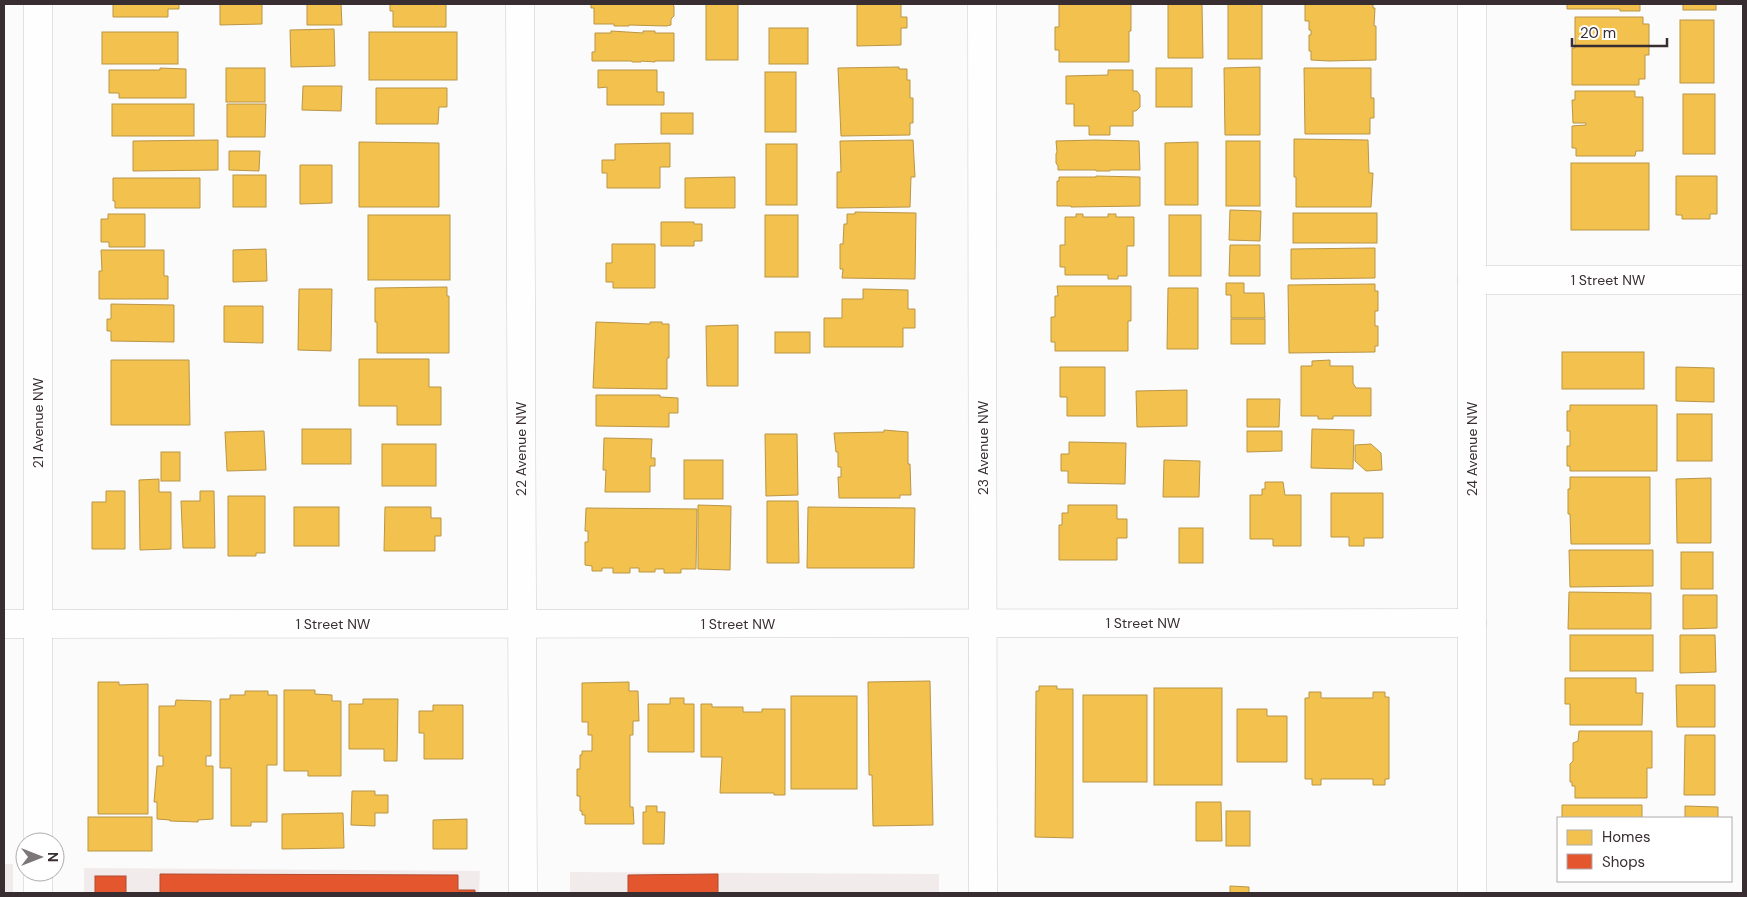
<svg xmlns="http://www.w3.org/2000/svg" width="1747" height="897" font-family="'DM Sans',sans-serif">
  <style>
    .built { fill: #f2ebec }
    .homes { fill: #f2c14e; stroke: #ba9545 }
    .shops { fill: #e4572e; stroke: #b04b2f }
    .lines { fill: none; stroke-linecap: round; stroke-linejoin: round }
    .minor-casing { stroke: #cec8ca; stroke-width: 29 }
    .minor { stroke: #fefefe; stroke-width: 28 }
    .labels { text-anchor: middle; stroke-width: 5; stroke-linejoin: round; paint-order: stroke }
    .street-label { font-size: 14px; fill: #382e31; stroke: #fff }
  </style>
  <rect width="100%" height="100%" fill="#fbfbfb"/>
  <!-- built -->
  <g class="built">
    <rect x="4" y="864" width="9" height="29"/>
    <path d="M84,868L480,871L479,893H84Z"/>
    <path d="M570,872L939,874V893H570Z"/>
  </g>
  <!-- homes -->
  <g class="homes">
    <path d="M113,4H179V9H168V17H113Z"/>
    <path d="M220,4H262V24L220,25Z"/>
    <path d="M307,4H341L342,25H307Z"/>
    <path d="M390,4H446V27H393V11H390Z"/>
    <path d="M591,4H672L674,6V16L671,19V25L666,26L629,25V26H614V24H594V8H591Z"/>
    <rect x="706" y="4" width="32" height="56"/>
    <path d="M857,4H901V17H907V28H901V45L857,46Z"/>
    <path d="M1059,4H1131V31H1129V62H1059V50H1055V27H1059Z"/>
    <path d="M1168,4H1202L1203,58H1168Z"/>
    <rect x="1228" y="4" width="34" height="55"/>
    <path d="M1308,4H1373V8H1375L1374,26H1376V60L1329,61L1311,60V51H1309V35H1311V30H1309V21H1305V5Z"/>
    <path d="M1567,4H1640V11H1620V9H1567Z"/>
    <rect x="1683" y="4" width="33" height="6"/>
    <path d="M1575,17H1643V24H1649V55H1645V79H1639V85H1572V48H1575Z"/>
    <rect x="1680" y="20" width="34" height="63"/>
    <rect x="769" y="28" width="39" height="36"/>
    <path d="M334,29L335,66L291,67L290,30Z"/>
    <path d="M611,31L643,33V31H655V33H674V61H655V62L641,61V62H632V61H592V52H595V33H611Z"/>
    <rect x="102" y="32" width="76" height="32"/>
    <rect x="369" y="32" width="88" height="48"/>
    <path d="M899,67V69H907V80H910V98H913V123H910V135L841,136L838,68Z"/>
    <path d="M1260,67V135H1225L1224,68Z"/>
    <path d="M160,68L186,69V98H119V93H109V70H160Z"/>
    <rect x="226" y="68" width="39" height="34"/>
    <rect x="1156" y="68" width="36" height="39"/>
    <path d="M1304,68H1371V98H1374V118H1370V134H1305Z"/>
    <path d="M598,70H657V92H664V105H607V87L598,88Z"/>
    <path d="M1108,70H1133V91H1137L1140,95V107L1136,111H1133V126H1110V135H1089V126H1074V104H1066V76L1108,75Z"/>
    <rect x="765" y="72" width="31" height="60"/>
    <path d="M303,86H342L341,111L302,110Z"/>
    <path d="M376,88H447V107H439L438,124H376Z"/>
    <path d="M1575,91H1635V97H1643V151H1636L1635,156H1576V148H1572V126L1586,125V123H1573L1572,100H1575Z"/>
    <rect x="1683" y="94" width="32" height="60"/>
    <rect x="112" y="104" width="82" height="32"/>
    <path d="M227,104H266L265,137H227Z"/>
    <rect x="661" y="113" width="32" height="21"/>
    <path d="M1294,139L1368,140L1369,173H1373L1371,207H1296V177H1294Z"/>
    <path d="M218,140V170L133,171V141Z"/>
    <path d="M913,140L915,177H911L910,207L837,208V172H841L840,141Z"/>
    <path d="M1095,140L1139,141L1140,170H1110V171H1096V170H1058V166L1056,163V154L1057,152L1056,141Z"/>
    <rect x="1226" y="141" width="34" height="65"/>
    <path d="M359,142L439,143V207H359Z"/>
    <path d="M1198,142V205H1165V143Z"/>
    <path d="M670,143V167H660V188H607V173H602V160H615V144Z"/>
    <rect x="766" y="144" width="31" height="61"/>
    <path d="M229,151H260L259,171L229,170Z"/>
    <rect x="1571" y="163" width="78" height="67"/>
    <path d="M300,165H332V203L300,204Z"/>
    <rect x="233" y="175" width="33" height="32"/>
    <path d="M1096,176L1140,177V206L1071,207V206H1057V181H1059V177H1096Z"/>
    <path d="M1676,176H1717V214H1710V219H1682V215H1676Z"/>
    <path d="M735,177V208H685V178Z"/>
    <path d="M113,178H200V208H115V201H113Z"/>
    <path d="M1230,210L1261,211L1260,241L1229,240Z"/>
    <path d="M855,212L916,213L915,279L842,278L843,269H840V244H843L844,224H847V214H855Z"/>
    <rect x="1293" y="213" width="84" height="30"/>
    <path d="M108,214H145V247H109V242H101V219H108Z"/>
    <path d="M1076,214H1083V217H1108V214H1116V217H1134V246H1127V276H1118V279H1108V275H1065V267H1060V245H1065V217H1076Z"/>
    <rect x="368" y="215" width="82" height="65"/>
    <rect x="765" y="215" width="33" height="62"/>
    <rect x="1169" y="215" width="32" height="61"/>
    <path d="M661,222H694V224H702V241H694V246H661Z"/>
    <path d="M612,244H655V288H613V282H606V263H612Z"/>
    <path d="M1230,245H1260V276H1229Z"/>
    <path d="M1375,248V278L1291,279V249Z"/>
    <path d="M266,249L267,281L233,282V250Z"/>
    <path d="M101,250H164V276H168V299H99V271H102Z"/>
    <path d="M1226,283H1244V293H1264L1265,318H1231V295H1226Z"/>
    <path d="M1375,284V291H1378V311H1375V326H1378V346H1375V352L1289,353L1288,285Z"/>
    <path d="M1057,286H1131V321H1128V351H1055V342H1051V317H1055V296H1058Z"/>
    <path d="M447,287V296H449V353H377V322H375V288Z"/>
    <path d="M1168,288H1198V349H1167Z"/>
    <path d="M299,289H332L331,351L298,350Z"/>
    <path d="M863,289L908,290V309H915V328H903V347H824V318H842V299H863Z"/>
    <path d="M111,304L174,305V342L111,341V331H107V319H111Z"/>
    <path d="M224,306H263V343L224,342Z"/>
    <rect x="1231" y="319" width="34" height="25"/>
    <path d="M596,322L650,324V322H662V324H669V358H667V389L593,388Z"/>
    <path d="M738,325V386H707L706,326Z"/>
    <rect x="775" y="332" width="35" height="21"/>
    <rect x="1562" y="352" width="82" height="37"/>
    <path d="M359,359H429V387H441V425H397V406H359Z"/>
    <path d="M111,360H189L190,425H111Z"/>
    <path d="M1330,360V366H1353V383L1356,388H1371V416H1333V419H1318V416H1301V366H1312V361Z"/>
    <path d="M1060,367H1105V416H1067V397H1060Z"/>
    <path d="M1676,367L1714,368V402L1676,401Z"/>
    <path d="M1187,390V426L1137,427L1136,391Z"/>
    <path d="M596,395H660V397L678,398V413H669V427L596,426Z"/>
    <path d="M1247,399H1280L1279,427H1247Z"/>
    <path d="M1570,405H1657V471H1570V466H1567V446H1570V431H1567V411H1570Z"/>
    <rect x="1677" y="414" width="35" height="47"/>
    <rect x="302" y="429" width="49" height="35"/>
    <path d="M1312,429L1354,430L1353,469L1311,468Z"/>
    <path d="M884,430L908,432V464H910L911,495H900V498H839L838,477H841V467H838V452H836L834,433L884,432Z"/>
    <path d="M264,431L266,470L227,471L225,432Z"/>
    <path d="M1247,431H1282V451L1247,452Z"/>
    <path d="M765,434H797L798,495L766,496Z"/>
    <path d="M604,438L652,439L651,458H655V466H650V492H605L606,470H603Z"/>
    <path d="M1069,442L1126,443L1125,484L1068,483V471H1061V454H1069Z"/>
    <rect x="382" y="444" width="54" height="42"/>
    <path d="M1371,444L1381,453L1382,470L1366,471L1355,461V445Z"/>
    <rect x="161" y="452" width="19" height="29"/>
    <rect x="684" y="460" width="39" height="39"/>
    <path d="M1164,460L1200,461L1199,497H1163Z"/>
    <path d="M1570,477H1650V544H1571L1570,514H1568V489H1570Z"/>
    <path d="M1711,478V543H1677L1676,479Z"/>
    <path d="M159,479V492H171V549L140,550L139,480Z"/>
    <path d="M1265,482H1283L1285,495H1301V546H1273V539H1250V495H1262V489H1265Z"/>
    <path d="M106,491H125V549H92V502H106Z"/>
    <path d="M200,491H214L215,548H183L181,501H200Z"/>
    <path d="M1331,493H1383V538H1364V546H1349V537H1331Z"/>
    <path d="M228,496H265V553H256V556H228Z"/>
    <path d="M767,501H798L799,563H767Z"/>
    <path d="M698,505L731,506L730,570L698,569Z"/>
    <path d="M1068,505H1117V519H1127V538H1117V560H1059V525H1062V513H1068Z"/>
    <rect x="294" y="507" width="45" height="39"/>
    <path d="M385,507H431V518H441V536H435V551H384Z"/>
    <path d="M808,507L915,508L914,568H807Z"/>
    <path d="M586,508L697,509L696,569H681V573H664V569H655V572H639V568H630V573H613V568H602V571H592V566L585,565V542H588V531H585Z"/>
    <rect x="1179" y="528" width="24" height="35"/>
    <path d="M1569,550H1653V586L1570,587Z"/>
    <rect x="1681" y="552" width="32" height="37"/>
    <path d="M1569,592L1651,593V629H1568Z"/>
    <path d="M1683,595H1717V628L1683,629Z"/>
    <rect x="1570" y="635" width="83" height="36"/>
    <path d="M1680,635H1715L1716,672L1680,673Z"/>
    <path d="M1565,678H1636V693H1643L1642,725H1570V704H1565Z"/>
    <path d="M930,681L933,825L873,826L872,775H869L868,682Z"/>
    <path d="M98,682H119V685L148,684V814H98Z"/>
    <path d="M629,682V691H638L639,721H633V735H630V807H633L634,824H585V815H582V811H580V796H577V769H580V755H582V751H592V735H588V722H582V683Z"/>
    <path d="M1676,685H1715V727H1677Z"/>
    <path d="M1039,686H1057V689H1073V838L1035,837L1036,691H1039Z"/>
    <rect x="1154" y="688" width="68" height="97"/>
    <path d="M284,690H315V694L332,695V701H341V776H308V771H284Z"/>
    <path d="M245,691H268V695H277V765H267V822H251V826H231V768H220V699H230V695H245Z"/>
    <path d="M1309,692H1321V698H1373V692H1385V697H1389V779H1385V785H1373V779H1321V785H1312V779H1305V698H1309Z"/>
    <rect x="1083" y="695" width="64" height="87"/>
    <rect x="791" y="696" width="66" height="93"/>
    <path d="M670,698H684V704H694V752H648V704H670Z"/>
    <path d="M363,699H398L397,761H384V749H349V704H363Z"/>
    <path d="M176,700L211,701V756H206V766H213V819L198,820V822L170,821V820L157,819V802H154L157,766H163V756H159V706H175Z"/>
    <path d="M701,704H712V707H743V712H762V709H785V795H774V793H720L722,757H701Z"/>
    <path d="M433,705H463V759H424V733H419V711H433Z"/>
    <path d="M1237,709H1267V716H1287V762H1237Z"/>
    <path d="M1579,731H1652V768H1647V798H1575V786H1572V782H1570V764L1573,761V743L1578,741Z"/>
    <path d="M1685,735H1715V795H1684Z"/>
    <path d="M352,791H375V795H388V813H375V826L351,825Z"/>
    <path d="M1196,802H1221L1222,841H1196Z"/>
    <path d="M1562,805H1642V818H1560L1562,817Z"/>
    <path d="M646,806H657V812H665L664,844H643V812H646Z"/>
    <path d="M1685,806L1718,807V818H1685Z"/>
    <rect x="1226" y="811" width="24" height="35"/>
    <path d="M343,813L344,848L282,849V814Z"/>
    <rect x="88" y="817" width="64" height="34"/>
    <path d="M467,819V849H433V820Z"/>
    <path d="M1230,886L1249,887V893H1230Z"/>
  </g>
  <!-- shops -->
  <g class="shops">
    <path d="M160,874L458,875V890H475V893H160Z"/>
    <path d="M718,874V893H628V875Z"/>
    <rect x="95" y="876" width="31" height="17"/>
  </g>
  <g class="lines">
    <defs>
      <g id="minor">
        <path d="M38,4V842"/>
        <path d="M520,4L523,893"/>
        <path d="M982,4L983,893"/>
        <path d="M1472,280H1743"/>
        <path d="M4,624L1472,623"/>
        <path d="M38,872V893"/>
        <path d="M1472,893V4"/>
      </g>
    </defs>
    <!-- minor casing -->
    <use href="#minor" class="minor-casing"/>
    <!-- minor -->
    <use href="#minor" class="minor"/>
  </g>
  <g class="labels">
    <!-- street labels -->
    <g class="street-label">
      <text x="1608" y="285">1 Street NW</text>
      <text transform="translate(38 423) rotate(-90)" y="5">21 Avenue NW</text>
      <text transform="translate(983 448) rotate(-90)" y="5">23 Avenue NW</text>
      <text transform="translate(521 449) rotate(-90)" y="5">22 Avenue NW</text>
      <text transform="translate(1472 449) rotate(-90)" y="5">24 Avenue NW</text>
      <text x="1143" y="628">1 Street NW</text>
      <text x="333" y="629">1 Street NW</text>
      <text x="738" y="629">1 Street NW</text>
    </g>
  </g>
  <!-- border -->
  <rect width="1747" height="897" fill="none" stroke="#382e31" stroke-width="10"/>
  <!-- legend -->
  <rect x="1557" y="817" width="175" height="65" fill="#ffffff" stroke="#afabad"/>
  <rect x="1567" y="830" width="25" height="15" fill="#f2c14e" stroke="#afabad"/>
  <text x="1602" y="842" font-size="15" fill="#382e31">Homes</text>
  <rect x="1567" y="854" width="25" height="15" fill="#e4572e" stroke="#afabad"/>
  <text x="1602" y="867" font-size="15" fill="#382e31">Shops</text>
  <!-- north arrow -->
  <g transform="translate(40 857) rotate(90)"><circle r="24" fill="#ffffff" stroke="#afabad"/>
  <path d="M0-4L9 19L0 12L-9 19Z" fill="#7c7678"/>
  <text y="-8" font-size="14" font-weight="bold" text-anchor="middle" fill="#382e31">N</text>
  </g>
  <!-- scale -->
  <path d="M1572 38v8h95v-8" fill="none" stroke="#382e31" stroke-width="2.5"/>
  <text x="1580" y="38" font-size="15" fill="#382e31" stroke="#ffffff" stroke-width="4" paint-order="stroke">20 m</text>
</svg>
